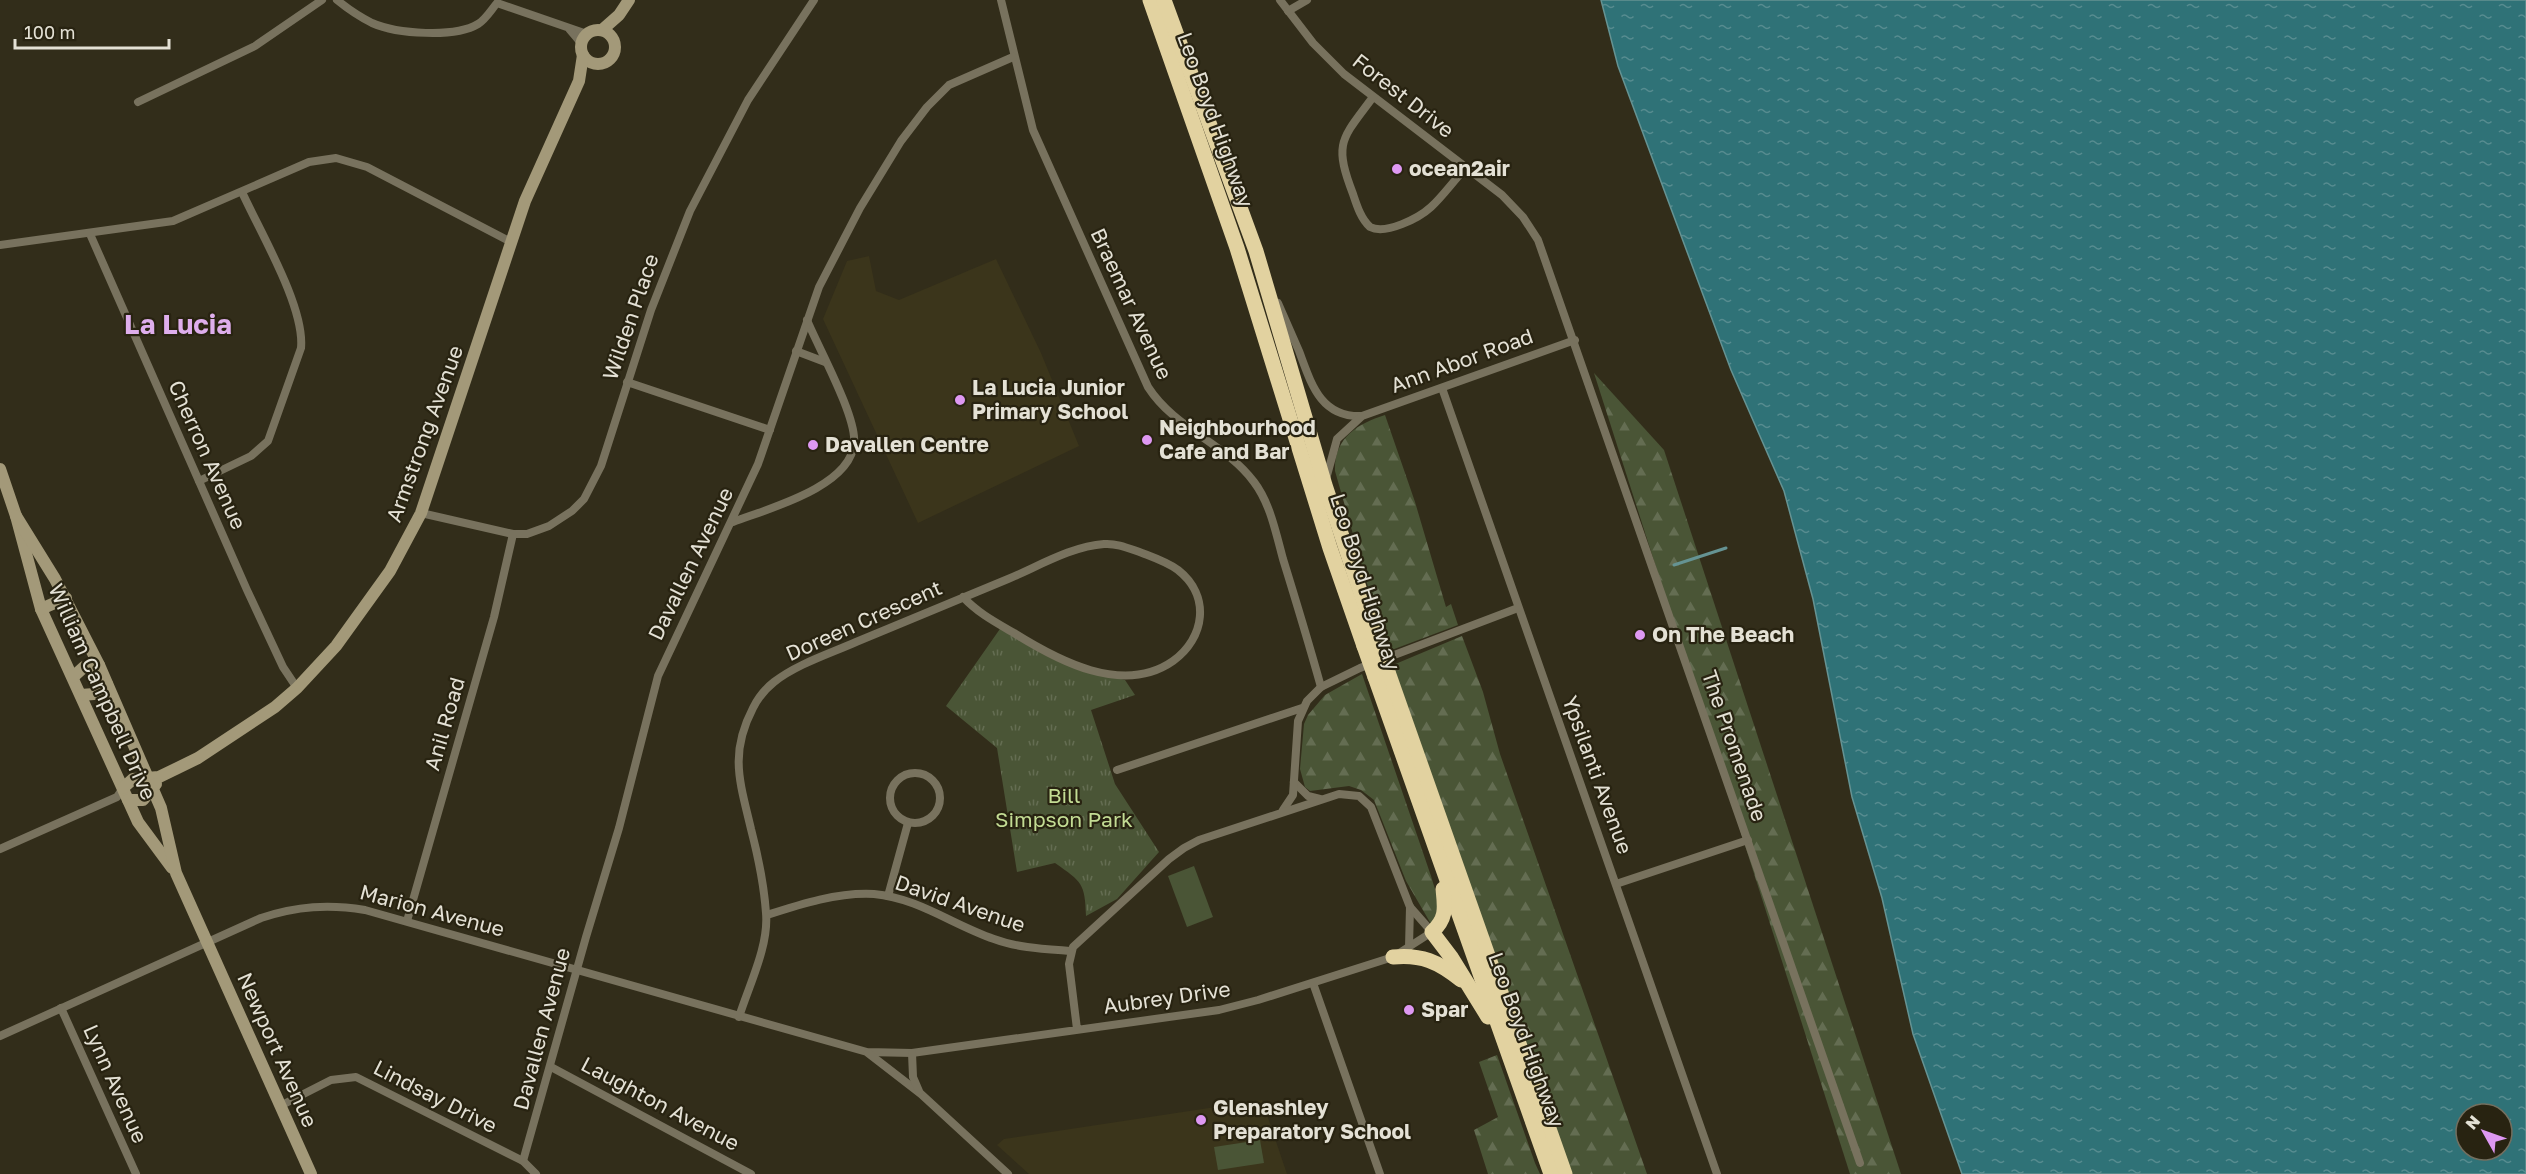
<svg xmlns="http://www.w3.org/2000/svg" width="2526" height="1174" font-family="'Golos Text',sans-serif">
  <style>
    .built { fill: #3b351b }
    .forest { fill: url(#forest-firs) }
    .park { fill: url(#park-tufts) }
    .pitch { fill: #4a5536 }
    .water { fill: url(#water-ripples); stroke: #659393; stroke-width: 1.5; fill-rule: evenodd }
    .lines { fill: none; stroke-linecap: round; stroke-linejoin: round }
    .stream { stroke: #659393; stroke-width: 3 }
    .street { stroke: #78725e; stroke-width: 8 }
    .secondary { stroke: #a39979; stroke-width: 12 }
    .highway { stroke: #e2d2a0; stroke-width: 15 }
    .highway-bridge { stroke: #e2d2a0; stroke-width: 15 }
    .poi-dot { fill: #de98f2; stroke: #282311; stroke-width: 2 }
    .labels { text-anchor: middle; stroke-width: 4.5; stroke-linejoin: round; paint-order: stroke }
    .street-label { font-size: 21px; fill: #e4e1d5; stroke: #282311 }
    .poi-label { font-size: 21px; font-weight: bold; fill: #e4e1d5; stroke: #282311; text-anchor: start }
    .park-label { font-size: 21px; fill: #c3dc94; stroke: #282311 }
    .district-label { font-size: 27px; font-weight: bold; fill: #deaeec; stroke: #282311 }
  </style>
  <defs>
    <pattern id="forest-firs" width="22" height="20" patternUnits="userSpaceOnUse" patternTransform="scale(1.5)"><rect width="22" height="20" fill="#4a5536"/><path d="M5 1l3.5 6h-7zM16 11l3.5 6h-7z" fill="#646d52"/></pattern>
    <pattern id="park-tufts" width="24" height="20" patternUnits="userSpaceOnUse" patternTransform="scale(1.5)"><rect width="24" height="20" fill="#4a5536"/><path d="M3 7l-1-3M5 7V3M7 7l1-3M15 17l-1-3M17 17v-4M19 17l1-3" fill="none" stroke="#646d52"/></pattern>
    <pattern id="water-ripples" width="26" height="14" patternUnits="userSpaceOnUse" patternTransform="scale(1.5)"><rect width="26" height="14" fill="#2f7277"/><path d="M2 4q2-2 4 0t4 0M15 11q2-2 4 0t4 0" fill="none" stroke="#578c90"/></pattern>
  </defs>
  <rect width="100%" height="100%" fill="#322d1a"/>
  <!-- built -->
  <g class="built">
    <path d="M869,256L876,291L899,300L996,259L1041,353L1079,446L918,523L823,319L847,261Z"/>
    <path d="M1262,1100L1287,1174H1029L997,1145L1004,1139Z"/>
  </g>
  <!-- forest -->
  <g class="forest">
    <path d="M1594,373L1664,450L1901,1174H1850Z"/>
    <path d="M1385,415L1415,502L1446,607L1451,604L1458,625L1389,651L1380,629L1335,471C1334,438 1357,424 1385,415Z"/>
    <path d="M1462,636L1483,692L1500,754L1647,1174H1572L1393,665Z"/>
    <path d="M1362,674L1431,876C1435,891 1446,913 1431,924L1406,881L1374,800L1361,790L1349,786L1310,791L1305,787L1300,769L1304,724L1308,715L1325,695Z"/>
    <path d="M1497,1055L1535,1163L1540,1174H1488L1474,1130L1498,1117L1479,1062Z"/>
  </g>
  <!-- park -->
  <path class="park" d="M1002,626L1088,670L1125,680L1135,695L1091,710L1115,784L1159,852L1117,899L1086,916C1085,883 1082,882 1055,863L1017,872L997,748L946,706Z"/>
  <!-- pitch -->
  <g class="pitch">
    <path d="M1194,866L1213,917L1187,927L1168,876Z"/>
    <path d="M1260,1140L1264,1163L1218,1170L1214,1147Z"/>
  </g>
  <!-- water -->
  <path class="water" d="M1601,0H2526V1174H1962L1913,1034L1882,898L1852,797L1813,599L1784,491L1731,370L1618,66ZM2466,1114H2502V1150H2466Z"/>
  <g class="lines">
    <!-- stream -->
    <path class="stream" d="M1674,565L1726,548"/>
    <!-- street -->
    <g class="street">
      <path d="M337,0C348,9 360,17 372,23C397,34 455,38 478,24C486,19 491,10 497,3L587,34"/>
      <path d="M1001,0L1033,130L1148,387C1175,429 1225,443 1254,482C1270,503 1276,533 1283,559C1296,601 1309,644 1321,687"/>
      <path d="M1280,0L1313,43L1344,74L1502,195L1523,217L1538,240L1860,1163"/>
      <path d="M1288,11L1307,0"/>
      <path d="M570,30L581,43"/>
      <path d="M1373,97C1342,139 1333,142 1353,194C1357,206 1361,219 1370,227C1386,235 1419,218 1431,207C1444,195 1454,180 1466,168"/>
      <path d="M138,102L255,46L322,0"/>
      <path d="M90,234L247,590L283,667L297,688"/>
      <path d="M0,245L173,221L309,162L336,158L367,167L511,242"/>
      <path d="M1278,303C1285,319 1292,335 1299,351C1311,383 1320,417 1361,416"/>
      <path d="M796,351L825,362"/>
      <path d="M627,382L770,430"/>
      <path d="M1442,388L1717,1174"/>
      <path d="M1326,479L1337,439L1362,416L1575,340"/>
      <path d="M199,481L251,456L268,441L301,348C305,307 260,232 242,192"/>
      <path d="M421,513L513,534H527L549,526L572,511L584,499L601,466L651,310L690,211L748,100L814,0"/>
      <path d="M733,522C767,509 851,487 854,443C857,417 818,347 807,320"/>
      <path d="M1117,770L1302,708"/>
      <circle cx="915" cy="798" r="25"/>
      <path d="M1294,782L1308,796L1320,799"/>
      <path d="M1283,810L1293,795L1298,721L1307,701L1321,687L1360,668L1518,608"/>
      <path d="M0,849L117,797L123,788"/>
      <path d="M1616,884L1748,840"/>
      <path d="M888,896L908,823"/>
      <path d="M767,915C801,904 838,892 874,894C918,898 953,925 994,939C1018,948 1045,949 1071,951"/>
      <path d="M407,921L494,617L513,534"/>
      <path d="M1409,947L1410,907"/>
      <path d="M1313,983L1380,1174"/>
      <path d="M61,1008L136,1174"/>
      <path d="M739,1017C749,985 769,946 766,913C764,885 758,856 751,829C740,782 729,754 753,708C758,698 765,689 774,682C797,664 829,654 856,642C907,621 957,600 1008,579C1037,567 1072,546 1104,544C1118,543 1130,549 1142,553C1155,558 1167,562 1178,570C1211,596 1205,638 1173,661C1123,696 1057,660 1014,633C995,622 978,613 963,597"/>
      <path d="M0,1036L261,918C297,906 329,904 365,910L867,1052L912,1053L1219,1010L1258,1000L1393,957L1432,932L1410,907L1371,807L1359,796L1339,794L1199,840L1184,848L1169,859L1073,947L1069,964L1077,1029"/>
      <path d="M868,1053L921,1094L1008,1174"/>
      <path d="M912,1053L913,1077L919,1091"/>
      <path d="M551,1067L751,1174"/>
      <path d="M280,1106L331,1080L356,1077L523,1161L536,1174"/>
      <path d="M523,1161L586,937L619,828L658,676L758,464L819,287L860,208L901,141L927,107L949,85L1013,57"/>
    </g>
    <!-- secondary -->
    <g class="secondary">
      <circle cx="598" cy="47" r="17"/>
      <path d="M602,30L619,15L629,0"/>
      <path d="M0,469L16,516L41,609L138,822L172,868"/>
      <path d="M16,516L55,579L99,665L161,808L176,873L311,1174"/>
      <path d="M41,609L66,598"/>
      <path d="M73,677L84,667L99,665"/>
      <path d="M81,695L94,694L107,684"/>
      <path d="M123,788L133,779L159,777L198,758L275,707L297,688L336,646L390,571L421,513L525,201L579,81L583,55"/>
      <path d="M128,800H143L156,784"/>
    </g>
    <!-- highway -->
    <g class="highway">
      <path d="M1150,0L1237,248L1330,548L1364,646"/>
      <path d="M1164,0L1256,251L1325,485L1378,645"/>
      <path d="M1388,672L1565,1174"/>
      <path d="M1375,677L1551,1174"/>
      <path d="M1443,889C1445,908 1447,918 1432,932L1451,957L1488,1017"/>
      <path d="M1393,957C1421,954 1439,962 1461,980"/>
    </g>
    <!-- highway-bridge -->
    <g class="highway-bridge">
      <path d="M1378,645L1388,672"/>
      <path d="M1364,646L1375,677"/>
    </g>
  </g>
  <!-- markers -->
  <g class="poi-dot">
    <circle cx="1397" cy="169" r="6"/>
    <circle cx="960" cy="400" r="6"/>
    <circle cx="1147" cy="440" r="6"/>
    <circle cx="813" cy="445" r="6"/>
    <circle cx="1640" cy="635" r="6"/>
    <circle cx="1409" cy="1010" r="6"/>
    <circle cx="1201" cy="1120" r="6"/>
  </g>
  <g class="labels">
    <!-- street labels -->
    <g class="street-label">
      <text transform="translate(1403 96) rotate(38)" y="7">Forest Drive</text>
      <text transform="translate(1215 120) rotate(70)" y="7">Leo Boyd Highway</text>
      <text transform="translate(1131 304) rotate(65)" y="7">Braemar Avenue</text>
      <text transform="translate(631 317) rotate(-71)" y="7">Wilden Place</text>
      <text transform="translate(1462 361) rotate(-20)" y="7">Ann Abor Road</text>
      <text transform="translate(425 434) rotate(-70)" y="7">Armstrong Avenue</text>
      <text transform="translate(207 455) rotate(66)" y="7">Cherron Avenue</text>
      <text transform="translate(691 564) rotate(-64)" y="7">Davallen Avenue</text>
      <text transform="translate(1365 582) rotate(72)" y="7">Leo Boyd Highway</text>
      <text transform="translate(864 621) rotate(-24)" y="7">Doreen Crescent</text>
      <text transform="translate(102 692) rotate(66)" y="7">William Campbell Drive</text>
      <text transform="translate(445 724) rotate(-74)" y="7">Anil Road</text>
      <text transform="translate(1734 746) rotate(71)" y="7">The Promenade</text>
      <text transform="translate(1597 775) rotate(70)" y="7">Ypsilanti Avenue</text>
      <text transform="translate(960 904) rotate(19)" y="7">David Avenue</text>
      <text transform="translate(432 911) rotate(15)" y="7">Marion Avenue</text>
      <text transform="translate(1167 998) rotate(-8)" y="7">Aubrey Drive</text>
      <text transform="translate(542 1029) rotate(-75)" y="7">Davallen Avenue</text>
      <text transform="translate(1526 1040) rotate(70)" y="7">Leo Boyd Highway</text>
      <text transform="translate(277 1050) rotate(66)" y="7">Newport Avenue</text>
      <text transform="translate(115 1084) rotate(66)" y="7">Lynn Avenue</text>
      <text transform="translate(435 1097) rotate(27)" y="7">Lindsay Drive</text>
      <text transform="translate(660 1104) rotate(28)" y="7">Laughton Avenue</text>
    </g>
    <!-- poi labels -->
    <g class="poi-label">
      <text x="1409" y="176">ocean2air</text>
      <text x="972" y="395">La Lucia Junior<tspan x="972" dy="24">Primary School</tspan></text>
      <text x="1159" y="435">Neighbourhood<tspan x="1159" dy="24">Cafe and Bar</tspan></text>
      <text x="825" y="452">Davallen Centre</text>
      <text x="1652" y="642">On The Beach</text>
      <text x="1421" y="1017">Spar</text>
      <text x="1213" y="1115">Glenashley<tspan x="1213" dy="24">Preparatory School</tspan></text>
    </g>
    <!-- park labels -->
    <g class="park-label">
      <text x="1064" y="803">Bill<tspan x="1064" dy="24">Simpson Park</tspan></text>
    </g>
    <!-- district labels -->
    <g class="district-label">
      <text x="178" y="334">La Lucia</text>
    </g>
  </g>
  <!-- north arrow -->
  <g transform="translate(2484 1132) rotate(310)"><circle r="28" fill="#282311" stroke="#736f5f" stroke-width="1.5"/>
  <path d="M0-4.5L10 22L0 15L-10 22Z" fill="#de98f2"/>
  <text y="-9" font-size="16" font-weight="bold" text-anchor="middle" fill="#e4e1d5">N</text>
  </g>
  <!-- scale -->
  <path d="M15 39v9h154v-9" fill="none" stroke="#e4e1d5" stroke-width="3"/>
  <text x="24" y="39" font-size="18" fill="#e4e1d5" stroke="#282311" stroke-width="4.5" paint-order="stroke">100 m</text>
</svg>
